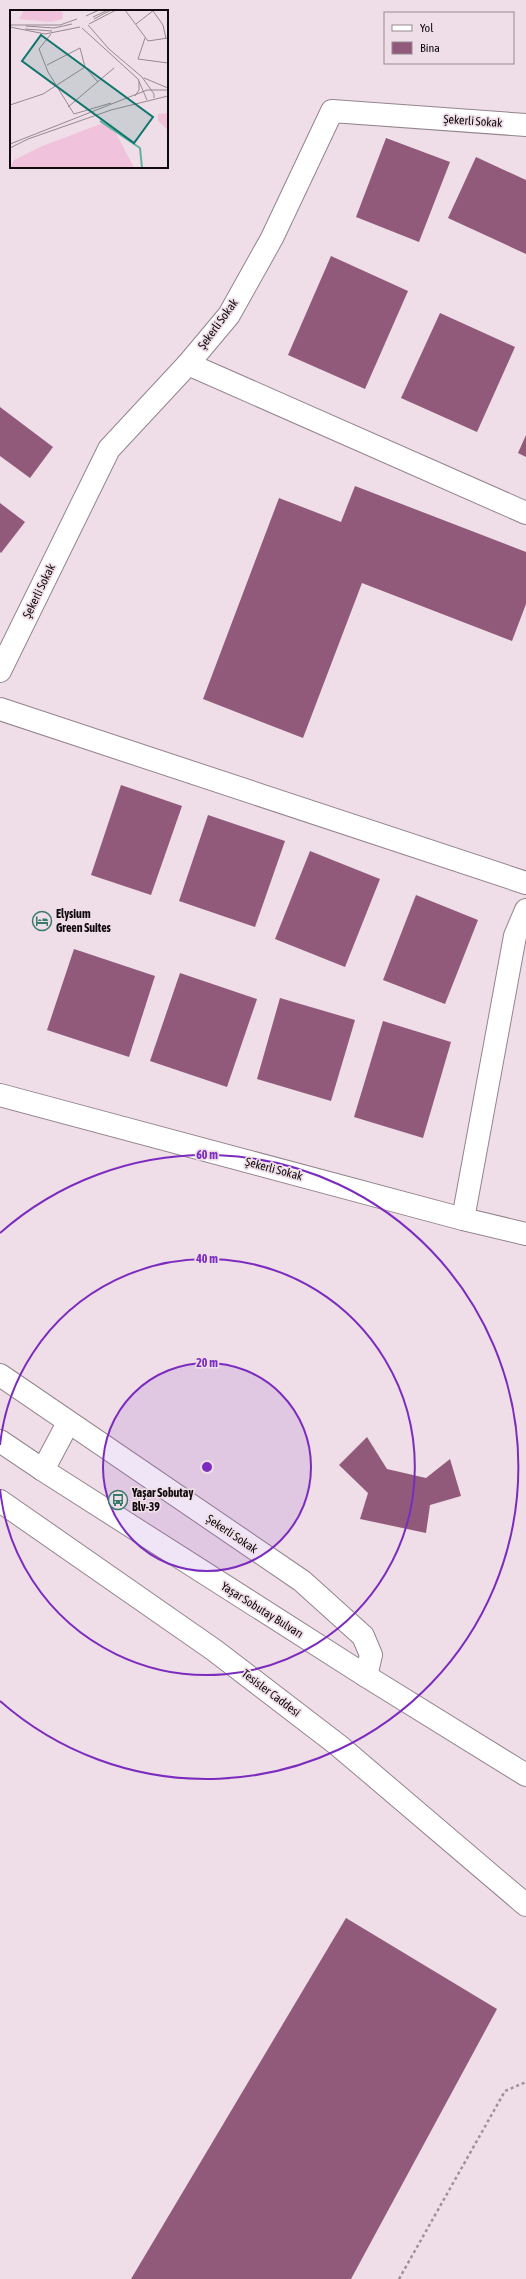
<svg xmlns="http://www.w3.org/2000/svg" width="526" height="2279" font-family="'Asap Condensed',sans-serif">
  <style>
    .building { fill: #915a7a }
    .lines { fill: none; stroke-linecap: round; stroke-linejoin: round }
    .street-casing { stroke: #94848d; stroke-width: 24 }
    .primary-casing { stroke: #94848d; stroke-width: 24 }
    .path { stroke: #9e9198; stroke-width: 2.5; stroke-dasharray: 3 3; stroke-linecap: butt }
    .street { stroke: #fff; stroke-width: 22 }
    .primary { stroke: #fff; stroke-width: 22 }
    .ring { fill: none; stroke: #7b2cbf; stroke-width: 2 }
    .labels { text-anchor: middle; stroke-width: 3.5; stroke-linejoin: round; paint-order: stroke }
    .street-label { font-size: 12px; fill: #100a0d; stroke: #efdee7 }
    .poi-label { font-size: 12px; font-weight: bold; fill: #100a0d; stroke: #efdee7; text-anchor: start }
    .inset-river { fill: none; stroke: #61b19f; stroke-width: 2 }
    .inset-road { fill: none; stroke: #968990; stroke-width: 1 }
    .view { fill: #0f766e; fill-opacity: 0.15; stroke: #0f766e; stroke-width: 2 }
    .inset-edge { fill: none; stroke: #100a0d; stroke-width: 2 }
    .centre { fill: #7b2cbf; stroke: #efdee7; stroke-width: 2 }
    .ring-label { font-size: 12px; text-anchor: middle; font-weight: bold; fill: #7b2cbf; stroke: #efdee7; stroke-width: 3.5; stroke-linejoin: round; paint-order: stroke }
  </style>
  <rect width="100%" height="100%" fill="#efdee7"/>
  <!-- building -->
  <g class="building">
    <path d="M386,138L450,162L419,242L356,217Z"/>
    <path d="M476,157L526,180V254L448,218Z"/>
    <path d="M331,256L408,291L365,389L288,355Z"/>
    <path d="M440,313L515,347L477,432L401,398Z"/>
    <path d="M0,407L53,447L30,478L0,456Z"/>
    <path d="M526,435V457L518,453Z"/>
    <path d="M355,486L526,552V604L512,641L362,583L303,738L203,699L279,498L341,522Z"/>
    <path d="M0,503L25,522L1,553L0,552Z"/>
    <path d="M121,785L182,806L151,895L91,875Z"/>
    <path d="M208,815L285,841L255,927L179,901Z"/>
    <path d="M310,851L380,879L345,967L275,939Z"/>
    <path d="M416,895L478,920L445,1004L383,980Z"/>
    <path d="M74,949L155,976L129,1057L47,1030Z"/>
    <path d="M180,973L257,999L227,1087L150,1061Z"/>
    <path d="M280,998L355,1020L331,1101L257,1079Z"/>
    <path d="M383,1021L451,1042L423,1138L354,1117Z"/>
    <path d="M367,1437L387,1469L426,1478L450,1459L461,1496L430,1505L426,1533L360,1519L368,1493L339,1465Z"/>
    <path d="M346,1918L497,2009L351,2279H131Z"/>
  </g>
  <g class="lines">
    <defs>
      <g id="street">
        <path d="M188,364L526,513"/>
        <path d="M0,671L109,449L188,364L229,315L272,238L332,111L526,125"/>
        <path d="M0,709L526,883"/>
        <path d="M0,1095L463,1219L526,1234"/>
        <path d="M463,1219L515,936L526,910"/>
        <path d="M0,1375L302,1581L363,1636L371,1655L366,1676"/>
        <path d="M43,1470L68,1423"/>
      </g>
      <g id="primary">
        <path d="M0,1441L43,1470L366,1676L526,1775"/>
        <path d="M0,1501L214,1650L338,1745L526,1905"/>
      </g>
    </defs>
    <!-- street casing -->
    <use href="#street" class="street-casing"/>
    <!-- primary casing -->
    <use href="#primary" class="primary-casing"/>
    <!-- path -->
    <path class="path" d="M399,2279L505,2091L526,2082"/>
    <!-- street -->
    <use href="#street" class="street"/>
    <!-- primary -->
    <use href="#primary" class="primary"/>
  </g>
  <!-- distance rings -->
  <circle cx="207" cy="1467" r="104" fill="#7b2cbf" fill-opacity=".12"/>
  <g class="ring">
    <circle cx="207" cy="1467" r="104"/>
    <path d="M0 1445A208 208 0 1 1 0 1489"/>
    <path d="M0 1233A312 312 0 1 1 0 1701"/>
  </g>
  <!-- icons -->
  <defs>
    <symbol id="hotel-ring" viewBox="-11 -11 22 22"><circle r="9.5" fill="#efdee7" stroke="#387b6c" stroke-width="1.5"/><path d="M-6-4.5h1.5V1H6V5H4.5V3h-9V5H-6ZM-4 0a1.8 1.8 0 1 1 3.6 0ZM.5 0V-2.5h3Q6-2.5 6 0Z" fill="#387b6c"/></symbol>
    <symbol id="bus-ring" viewBox="-11 -11 22 22"><circle r="9.5" fill="#efdee7" stroke="#387b6c" stroke-width="1.5"/><path d="M-5-6H5V4H4V6H2V4H-2V6H-4V4H-5ZM-3.5-4V0h7V-4ZM-3.5 1.2v1.5H-2V1.2ZM2 1.2v1.5H3.5V1.2Z" fill="#387b6c"/></symbol>
  </defs>
  <g fill-rule="evenodd">
    <use href="#hotel-ring" x="31" y="910" width="22" height="22"/>
    <use href="#bus-ring" x="107" y="1489" width="22" height="22"/>
  </g>
  <g class="labels">
    <!-- street labels -->
    <g class="street-label">
      <text transform="translate(473 121) rotate(4)" y="4">Şekerli Sokak</text>
      <text transform="translate(218 324) rotate(-54)" y="4">Şekerli Sokak</text>
      <text transform="translate(39 591) rotate(-64)" y="4">Şekerli Sokak</text>
      <text transform="translate(274 1169) rotate(15)" y="4">Şekerli Sokak</text>
      <text transform="translate(232 1534) rotate(34)" y="4">Şekerli Sokak</text>
      <text transform="translate(262 1610) rotate(32)" y="4">Yaşar Sobutay Bulvarı</text>
      <text transform="translate(271 1693) rotate(37)" y="4">Tesisler Caddesi</text>
    </g>
    <!-- poi labels -->
    <g class="poi-label">
      <text x="56" y="918">Elysium<tspan x="56" dy="14">Green Suites</tspan></text>
      <text x="132" y="1497">Yaşar Sobutay<tspan x="132" dy="14">Blv-39</tspan></text>
    </g>
  </g>
  <!-- overview -->
  <g transform="translate(10 10)">
    <rect width="158" height="158" fill="#efdee7"/>
    <path d="M14,0H50L53,3L52,9L41,12L9,9ZM158,103V120L148,111V104ZM93,113L106,123L124,158H0L4,150L30,137Z" fill="#f0c2db"/>
    <path class="inset-river" d="M90,111L130,138L132,158"/>
    <path class="inset-road" d="M115,0L138,31L158,28M143,1L153,15L156,29M76,6L89,0M83,7L98,0M84,9L101,0M79,14L106,0M126,14L144,0M0,15H50L67,9M78,15L99,39L132,67L144,84V88M16,16L44,18L62,14M0,17L35,24L70,17M72,18L128,69L137,90M15,19L42,21M41,24L29,39L38,62L64,104L101,93M135,28L128,49L158,53M37,55L70,38L75,57L88,72M134,68L158,78M125,86L129,80V71M0,95L33,84L75,57M58,97L104,58M0,134L137,80H158M0,138L18,129L101,100L158,86"/>
    <path class="view" d="M31,25L143,107L124,133L12,51Z"/>
    <rect width="158" height="158" class="inset-edge"/>
  </g>
  <circle cx="207" cy="1467" r="6" class="centre"/>
  <g class="ring-label">
    <text x="207" y="1159">60 m</text>
    <text x="207" y="1263">40 m</text>
    <text x="207" y="1367">20 m</text>
  </g>
  <!-- legend -->
  <rect x="384" y="12" width="130" height="52" fill="#efdee7" stroke="#968990"/>
  <rect x="392" y="25" width="20" height="6" fill="#ffffff" stroke="#968990"/>
  <text x="420" y="32" font-size="12" fill="#100a0d">Yol</text>
  <rect x="392" y="42" width="20" height="12" fill="#915a7a" stroke="#968990"/>
  <text x="420" y="52" font-size="12" fill="#100a0d">Bina</text>
</svg>
